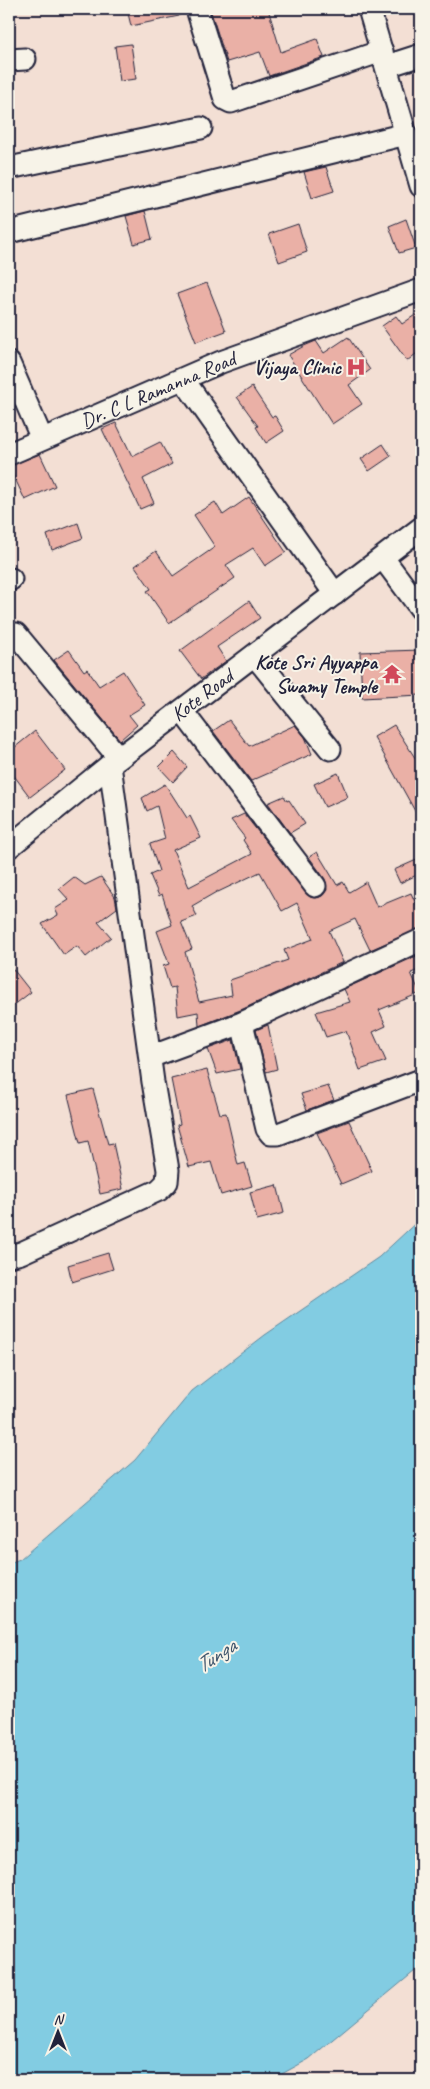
<svg xmlns="http://www.w3.org/2000/svg" width="430" height="2089" font-family="Caveat,sans-serif">
  <style>
    .water { fill: #82cce2; stroke: #5c889f }
    .building { fill: #eab0a6; stroke: #22223b; fill-rule: evenodd }
    .lines { fill: none; stroke-linecap: round; stroke-linejoin: round }
    .minor-casing { stroke: #22223b; stroke-width: 25 }
    .minor { stroke: #f7f3e8; stroke-width: 21 }
    .labels { text-anchor: middle; stroke-width: 4; stroke-linejoin: round; paint-order: stroke }
    .poi-label { font-size: 21px; font-weight: bold; fill: #22223b; stroke: #f7f3e8; text-anchor: end }
    .street-label { font-size: 21px; fill: #22223b; stroke: #f7f3e8 }
    .water-label { font-size: 22px; font-style: italic; fill: #3f556d; stroke: #f7f3e8 }
  </style>
  <rect width="100%" height="100%" fill="#f3dfd4"/>
  <filter id="ink" filterUnits="userSpaceOnUse"><feTurbulence type="fractalNoise" baseFrequency=".02" numOctaves="2"/><feDisplacementMap in="SourceGraphic" scale="10" xChannelSelector="R" yChannelSelector="G"/><feConvolveMatrix kernelMatrix="1 2 1 2 8 2 1 2 1" color-interpolation-filters="sRGB"/></filter>
  <g filter="url(#ink)">
    <!-- water -->
    <path class="water" d="M421,1218V1966L309,2059L271,2080H9V1563L20,1559L135,1460L192,1391L265,1335L379,1257Z"/>
    <!-- building -->
    <g class="building">
      <path d="M127,9H179V16L131,26Z"/>
      <path d="M210,9H268L281,52L317,39L324,57L269,76L260,52L227,62Z"/>
      <path d="M131,44L136,79L120,81L115,46Z"/>
      <path d="M326,167L334,191L312,198L304,172Z"/>
      <path d="M145,211L152,239L134,244L126,216Z"/>
      <path d="M406,219L416,248L399,253L389,226Z"/>
      <path d="M298,224L307,252L279,262L269,234Z"/>
      <path d="M207,283L226,331L196,342L177,294Z"/>
      <path d="M421,311V350L407,361L382,326L396,316L402,324Z"/>
      <path d="M348,337L370,370L349,385L362,404L332,424L288,355L304,346L316,341L324,353Z"/>
      <path d="M252,387L272,417L275,416L284,431L266,443L256,427L258,426L237,397Z"/>
      <path d="M116,423L132,456L160,442L172,464L143,479L154,503L140,509L102,429Z"/>
      <path d="M383,444L391,456L369,471L361,459Z"/>
      <path d="M40,454L55,486L25,500L9,466Z"/>
      <path d="M249,497L286,552L265,566L253,548L226,565L235,578L169,623L147,591L151,589L135,566L156,551L173,576L215,547L194,515L215,502L223,515Z"/>
      <path d="M78,523L83,538L52,550L47,535Z"/>
      <path d="M249,601L260,618L217,647L226,661L201,679L180,651Z"/>
      <path d="M69,650L84,671L87,669L99,686L123,671L145,705L129,715L137,725L120,740L54,660Z"/>
      <path d="M421,650V695L362,698L360,652Z"/>
      <path d="M229,720L249,746L295,725L305,737L312,754L251,781L213,731Z"/>
      <path d="M394,725L421,767V822L374,737Z"/>
      <path d="M35,731L65,770L30,797L9,769V752Z"/>
      <path d="M174,752L187,767L173,782L159,767Z"/>
      <path d="M338,773L348,797L325,807L314,784Z"/>
      <path d="M165,784L187,818L190,816L201,838L173,850L189,887L252,854L243,840L245,838L231,820L244,814L310,897L316,898L322,896L327,890L325,879L309,857L317,852L337,885L343,882L349,892L366,882L377,907L411,893L421,915V928L370,950L355,919L329,931L343,962L243,1009L199,1026L198,1012L178,1016L175,987L170,988L163,966L169,964L157,931L172,925L162,894L159,896L150,875L159,871L150,844L165,839L157,806L147,811L142,798ZM260,872L282,911L297,903L313,939L284,950L288,960L230,980L232,995L199,1002L185,952L192,949L181,922L197,916L192,906L218,891V892Z"/>
      <path d="M284,796L287,801L289,800L305,824L290,833L268,803Z"/>
      <path d="M421,858V873L400,883L394,870Z"/>
      <path d="M74,877L85,885L101,877L115,897L117,908L98,922L111,937L86,957L77,946L64,955L42,924L58,915L55,909L69,900L59,889Z"/>
      <path d="M421,954V969L411,973L420,993L379,1010L386,1026L373,1032L386,1061L360,1070L346,1031L326,1037L316,1012L350,1002L344,989Z"/>
      <path d="M9,964L31,992L9,1009Z"/>
      <path d="M268,1025L277,1069L266,1072L256,1030Z"/>
      <path d="M233,1040L240,1069L217,1074L208,1049Z"/>
      <path d="M207,1070L220,1114L226,1113L238,1165L245,1163L252,1186L221,1195L211,1162L189,1167L177,1125L180,1124L171,1079Z"/>
      <path d="M328,1086L334,1100L307,1110L301,1094Z"/>
      <path d="M93,1089L108,1144L113,1143L123,1189L100,1194L88,1141L80,1143L68,1095Z"/>
      <path d="M349,1121L372,1171L341,1184L317,1133Z"/>
      <path d="M277,1185L284,1213L257,1220L250,1192Z"/>
      <path d="M108,1253L113,1269L72,1282L68,1265Z"/>
    </g>
    <g class="lines">
      <defs>
        <g id="minor">
          <path d="M197,9L225,99L231,102L382,51"/>
          <path d="M369,9L421,186"/>
          <path d="M9,60L25,59"/>
          <path d="M387,66L421,55"/>
          <path d="M9,168L201,128"/>
          <path d="M9,232L406,134"/>
          <path d="M9,363L42,439"/>
          <path d="M183,379L335,594"/>
          <path d="M9,454L221,362L421,290"/>
          <path d="M383,558L421,609"/>
          <path d="M9,580L11,579"/>
          <path d="M16,634L119,758"/>
          <path d="M255,656L330,749"/>
          <path d="M182,711L315,886"/>
          <path d="M9,847L110,765L421,528"/>
          <path d="M242,1023L267,1129L271,1134H278L421,1080"/>
          <path d="M150,1057L242,1023L421,940"/>
          <path d="M9,1256L21,1253L159,1190L167,1182L168,1170L153,1082L110,765"/>
        </g>
      </defs>
      <!-- minor casing -->
      <use href="#minor" class="minor-casing"/>
      <!-- minor -->
      <use href="#minor" class="minor"/>
    </g>
  </g>
  <!-- icons -->
  <defs>
    <symbol id="hospital-bare" viewBox="-9 -9 18 18"><path d="M-5-5h3v3.5h4V-5h3V5h-3V1.5h-4V5h-3Z" fill="#d1495b" stroke="#f7f3e8" stroke-width="2.5" paint-order="stroke"/></symbol>
    <symbol id="temple-bare" viewBox="-9 -9 18 18"><path d="M0-6L5-2H3V0L6.5 2.5H4V6H1.5V3h-3V6H-4V2.5H-6.5L-3 0V-2H-5Z" fill="#d1495b" stroke="#f7f3e8" stroke-width="2.5" paint-order="stroke"/></symbol>
  </defs>
  <g fill-rule="evenodd">
    <use href="#hospital-bare" x="342" y="353" width="28" height="28"/>
    <use href="#temple-bare" x="378" y="660" width="28" height="28"/>
  </g>
  <g class="labels">
    <!-- poi labels -->
    <g class="poi-label">
      <text x="341" y="374">Vijaya Clinic</text>
      <text x="377" y="669">Kote Sri Ayyappa<tspan x="377" dy="24">Swamy Temple</tspan></text>
    </g>
    <!-- street labels -->
    <g class="street-label">
      <text transform="translate(158 390) rotate(-23)" y="7">Dr. C L Ramanna Road</text>
      <text transform="translate(202 695) rotate(-37)" y="7">Kote Road</text>
    </g>
    <!-- water labels -->
    <g class="water-label">
      <text transform="translate(215 1655) rotate(-33)" y="8">Tunga</text>
    </g>
  </g>
  <!-- margin -->
  <rect width="430" height="2089" fill="none" stroke="#f7f3e8" stroke-width="30"/>
  <rect x="15" y="15" width="400" height="2059" fill="none" stroke="#22223b" stroke-width="2" filter="url(#ink)"/>
  <!-- north arrow -->
  <g transform="translate(58 2032)" stroke="#f7f3e8" stroke-width="4" paint-order="stroke">
  <path d="M0-4L9 19L0 12L-9 19Z" fill="#22223b"/>
  <text y="-8" font-size="14" font-weight="bold" text-anchor="middle" fill="#22223b">N</text>
  </g>
</svg>
